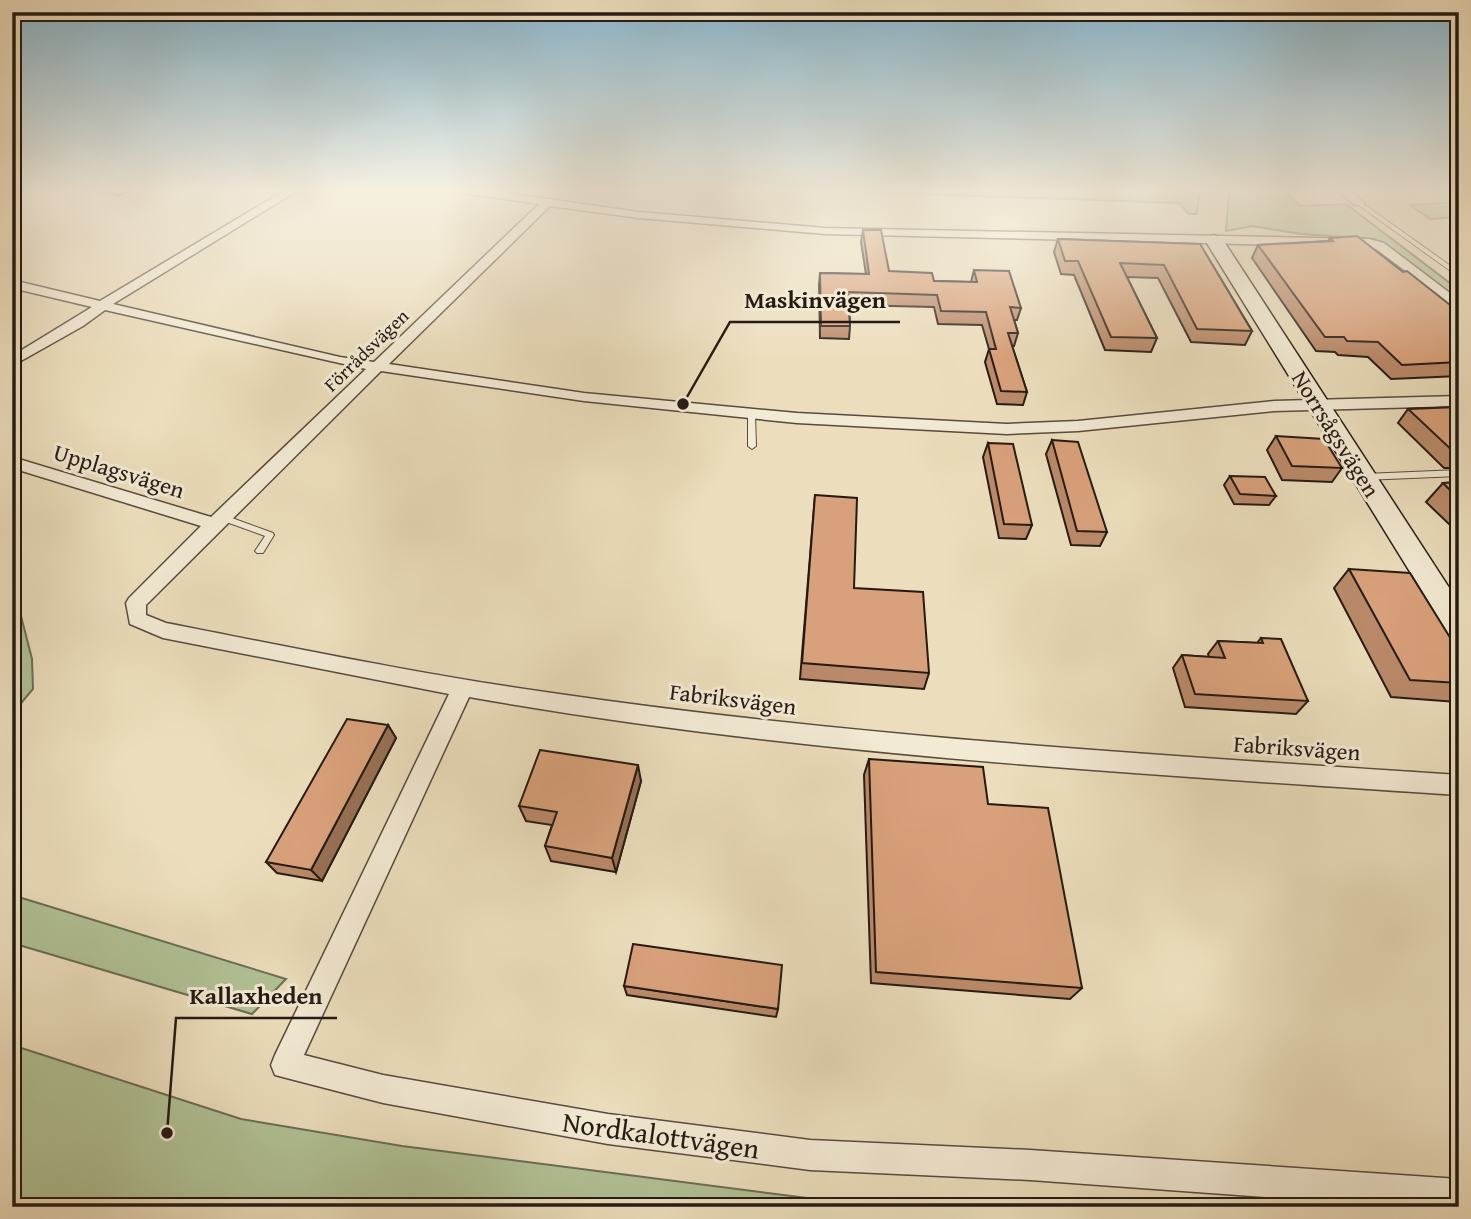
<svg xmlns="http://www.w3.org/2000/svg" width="1471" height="1219" font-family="'Gentium Book Plus',serif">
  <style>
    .green { fill: #b1c296; stroke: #6b6e55; stroke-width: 2 }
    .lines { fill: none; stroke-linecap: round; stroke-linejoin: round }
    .lane-casing { stroke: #574b3e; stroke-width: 2 }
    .street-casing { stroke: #574b3e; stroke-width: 3 }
    .secondary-casing { stroke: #251a14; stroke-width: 3 }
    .lane { fill: #f3ead4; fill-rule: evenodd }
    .street { fill: #f3ead4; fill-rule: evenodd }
    .secondary { fill: #f3ead4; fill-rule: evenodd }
    .wall { fill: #bb8a6a; stroke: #251a14; stroke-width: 2 }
    .shaded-wall { fill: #987156; stroke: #251a14; stroke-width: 2 }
    .building { fill: #d9a17b; stroke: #251a14; stroke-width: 2 }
    .labels { text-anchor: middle; stroke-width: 6; stroke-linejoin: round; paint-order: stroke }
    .far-street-label { font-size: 19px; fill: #251a14; stroke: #f3ead4 }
    .street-label { font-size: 23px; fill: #251a14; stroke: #f3ead4 }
    .near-street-label { font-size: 28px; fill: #251a14; stroke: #f3ead4 }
    .leader { fill: none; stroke: #251a14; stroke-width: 2.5 }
    .callout-dot { fill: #251a14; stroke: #f3ead4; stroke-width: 2.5 }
    .callout-label { font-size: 24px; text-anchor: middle; font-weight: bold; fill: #251a14; stroke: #f3ead4; stroke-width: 6; stroke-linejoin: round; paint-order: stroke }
  </style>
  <rect width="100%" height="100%" fill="#ecdebd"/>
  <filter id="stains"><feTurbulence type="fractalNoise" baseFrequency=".00286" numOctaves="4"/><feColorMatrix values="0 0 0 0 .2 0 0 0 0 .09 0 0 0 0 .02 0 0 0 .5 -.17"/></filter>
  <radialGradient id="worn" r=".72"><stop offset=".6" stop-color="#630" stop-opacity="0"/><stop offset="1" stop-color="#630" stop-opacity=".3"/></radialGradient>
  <!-- green -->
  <g class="green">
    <path d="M777,189H1200L1197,214H1189L1179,203Z"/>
    <path d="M1229,189H1281L1301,206L1346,204L1459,290V301L1375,239L1301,234L1252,226L1226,231Z"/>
    <path d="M1459,202V217L1430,219L1410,205Z"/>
    <path d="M12,613L21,616L32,659L33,689L12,714Z"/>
    <path d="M12,895L286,979L252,1014L12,943Z"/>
    <path d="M12,1045L241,1119L402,1146L878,1207H12Z"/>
  </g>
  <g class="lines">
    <defs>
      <g id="lane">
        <path d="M1357,202H1361L1459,272V277L1357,204Z"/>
        <path d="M748,412H751L755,414L756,446L752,449L748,446Z"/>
        <path d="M1459,470V476L1364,480L1360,477L1364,474Z"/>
        <path d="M221,514L273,533L274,535L263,553H257L255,551L265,536L218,519L217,517Z"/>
      </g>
      <g id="street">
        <path d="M287,189H300L113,304L340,357L374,362L539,204L456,192L451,189H479L639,212L825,228L1369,239L1384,243L1459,300V311L1376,249L1369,247L825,234L639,218L550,206L389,364L584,393L797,413L1007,424L1078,421L1274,401L1459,396V406L1274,411L1078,431L1007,434L797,423L584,401L381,371L146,605V615L166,623C294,648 423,675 552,693C853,737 1156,755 1459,775V795C1128,773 795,755 469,697L304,1055L383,1075L608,1114L810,1140L1030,1150L1459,1179V1207H1406L1030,1180L810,1170L608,1144L383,1103L275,1075L271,1065L275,1055L449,694L163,638L130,624L126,603L129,598L201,526L12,468V457L211,517L366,369L105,310L83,326L12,366V356L92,307L12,288V280L100,301Z"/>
        <path d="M1334,189H1346L1365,203L1355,205Z"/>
      </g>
      <path id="secondary" d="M1214,235L1223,240L1459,603V638L1449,635L1205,240Z"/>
    </defs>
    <!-- lane casing -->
    <use href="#lane" class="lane-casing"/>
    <!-- street casing -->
    <use href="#street" class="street-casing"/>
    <!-- secondary casing -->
    <use href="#secondary" class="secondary-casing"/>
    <!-- lane -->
    <use href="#lane" class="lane"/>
    <!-- street -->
    <use href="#street" class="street"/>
    <!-- secondary -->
    <use href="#secondary" class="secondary"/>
  </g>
  <!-- wall -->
  <g class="wall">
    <path d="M89,189H133L119,196L89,190Z"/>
    <path d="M863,230L889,271L934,281L971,282L974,270L1021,308L1017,320H1014L1018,333L1014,346H1012L1027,392L1023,405L997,404L985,362L989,349L982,325L938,324L934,307L849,305L850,326L849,339L820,338L819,285L820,273L866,274L861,242Z"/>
    <path d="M1330,238L1403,272L1459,312V376L1391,379L1368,357L1338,355L1335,352L1316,351L1252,258L1258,245L1328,241Z"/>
    <path d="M1058,239L1200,244L1252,331L1245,345L1191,342L1158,278L1127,277L1157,338L1151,352L1105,350L1074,275L1061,274L1054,252Z"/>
    <path d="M1459,407V468H1444L1398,423L1408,409Z"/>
    <path d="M1276,436L1342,468L1332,482L1282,480L1267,450Z"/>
    <path d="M1052,440L1107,532L1100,546L1071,545L1046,454Z"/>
    <path d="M988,443L1032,525L1026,539L999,538L983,457Z"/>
    <path d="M1230,476L1276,496L1269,505L1234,504L1224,485Z"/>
    <path d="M1459,482V524H1449L1426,502L1443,483Z"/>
    <path d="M815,495L854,588L929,673L924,689L800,679Z"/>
    <path d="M1349,569L1459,652V700L1457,702L1391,697L1334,588Z"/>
    <path d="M1261,638L1308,701L1296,714L1185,707L1173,668L1182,655L1209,657L1208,654L1218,641L1257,643Z"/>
    <path d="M388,725L396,738L322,881L277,873L266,862Z"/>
    <path d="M869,759L988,804L1082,988L1070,999L871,983L864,775Z"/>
    <path d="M641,781L616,872L551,861L545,846L552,825L526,821L519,806Z"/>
    <path d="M624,986L778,1009L776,1017L627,995Z"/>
  </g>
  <!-- shaded-wall -->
  <g class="shaded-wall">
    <path d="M115,189H133L119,196Z"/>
    <path d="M388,725L396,738L322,881L311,870Z"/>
    <path d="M638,765L641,781L616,872L612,858Z"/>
  </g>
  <!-- building -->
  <g class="building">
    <path d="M863,230H881L889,271L932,273L934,281L977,282L974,270L1009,271L1021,308L1010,307L1018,333H1008L1027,392L1001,391L989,349H996L986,312L941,311L937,295L848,292L850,326H821L820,273L869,274Z"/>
    <path d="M1357,236L1403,272L1407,271L1459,312V362L1402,365L1378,342L1347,341L1344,337H1325L1258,245L1333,241L1330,238Z"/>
    <path d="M1058,239L1200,244L1252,331L1197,329L1164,265L1120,263L1157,338L1111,337L1078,261H1065Z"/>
    <path d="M1459,407V454H1456L1408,409Z"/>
    <path d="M1276,436L1324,439L1342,468L1292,466Z"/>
    <path d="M1052,440L1078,442L1107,532L1077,531Z"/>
    <path d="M988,443L1013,444L1032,525L1004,524Z"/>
    <path d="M1230,476L1265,477L1276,496L1240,494Z"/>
    <path d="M1459,482V499L1443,483Z"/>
    <path d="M815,495L857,498L854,588L923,592L929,673L802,663Z"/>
    <path d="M1349,569L1410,573L1459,652V683L1410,680Z"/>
    <path d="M1261,638L1281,639L1308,701L1195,694L1182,655L1225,658L1218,641L1263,643Z"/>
    <path d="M347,719L388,725L311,870L266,862Z"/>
    <path d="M540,750L638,765L612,858L545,846L557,812L519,806Z"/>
    <path d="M869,759L983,767L988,804L1048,808L1082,988L876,972Z"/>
    <path d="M633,944L782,965L778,1009L624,986Z"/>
  </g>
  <!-- sky -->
  <linearGradient id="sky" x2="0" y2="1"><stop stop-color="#89b8d0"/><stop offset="0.53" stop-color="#f6f0e1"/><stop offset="1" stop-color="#f6f0e1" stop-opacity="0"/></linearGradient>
  <rect width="1471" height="360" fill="url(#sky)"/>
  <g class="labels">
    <!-- far-street labels -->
    <g class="far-street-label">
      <text transform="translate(366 350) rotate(-44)" y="7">Förrådsvägen</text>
    </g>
    <!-- street labels -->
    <g class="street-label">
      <text transform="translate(1336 434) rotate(58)" y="8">Norrsågsvägen</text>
      <text transform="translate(119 471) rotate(17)" y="8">Upplagsvägen</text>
      <text transform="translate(733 699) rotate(7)" y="8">Fabriksvägen</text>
      <text transform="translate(1297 748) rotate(4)" y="8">Fabriksvägen</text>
    </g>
    <!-- near-street labels -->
    <g class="near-street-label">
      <text transform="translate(661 1135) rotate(8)" y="10">Nordkalottvägen</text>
    </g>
  </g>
  <!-- callouts -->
  <path class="leader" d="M683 404L730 322H900M167 1133L176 1018H337"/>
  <g class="callout-dot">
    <circle cx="683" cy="404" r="7"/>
    <circle cx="167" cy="1133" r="7"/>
  </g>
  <g class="callout-label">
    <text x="815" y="308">Maskinvägen</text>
    <text x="256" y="1004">Kallaxheden</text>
  </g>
  <!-- margin -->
  <rect width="1471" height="1219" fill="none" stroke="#ecdebd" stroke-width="42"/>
  <rect x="14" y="14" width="1443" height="1191" fill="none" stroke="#251a14" stroke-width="3.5"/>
  <rect x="21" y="21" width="1429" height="1177" fill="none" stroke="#251a14" stroke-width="2"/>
  <rect width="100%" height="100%" filter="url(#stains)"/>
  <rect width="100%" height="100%" fill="url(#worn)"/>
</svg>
